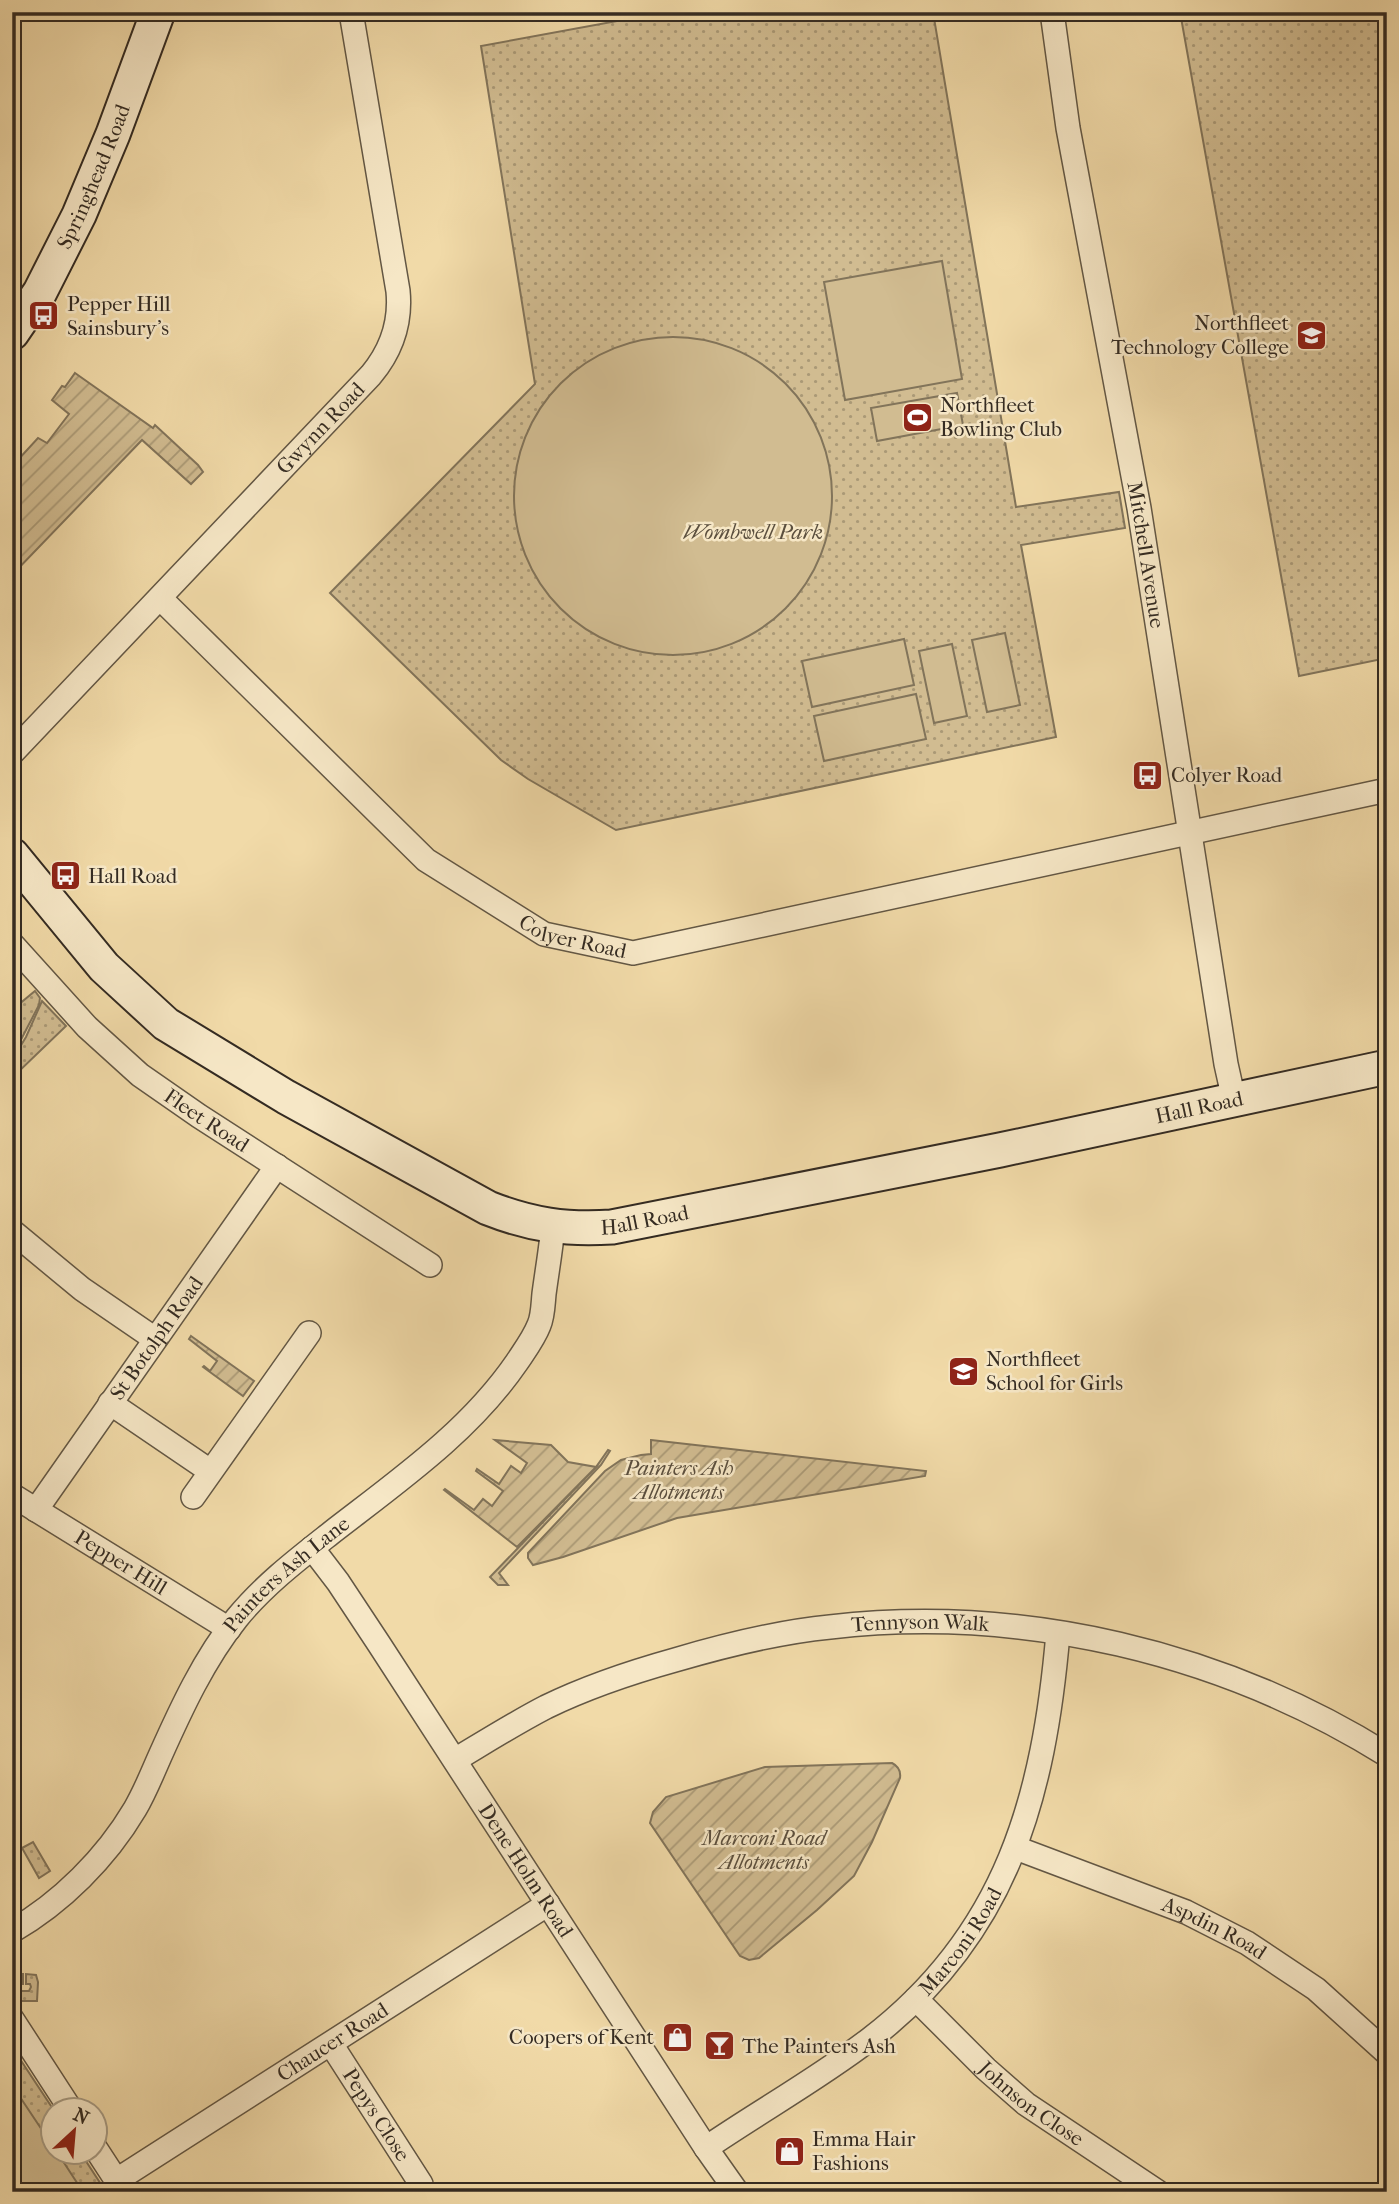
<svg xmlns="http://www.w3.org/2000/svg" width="1399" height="2204" font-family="'IM FELL French Canon',serif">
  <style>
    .grass { fill: url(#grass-dots); stroke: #82745a; stroke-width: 2 }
    .garden { fill: url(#garden-furrows); stroke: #82745a; stroke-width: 2 }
    .pitch { fill: #d1bc91; stroke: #82745a; stroke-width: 2 }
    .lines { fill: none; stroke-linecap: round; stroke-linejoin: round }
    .street-casing { stroke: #635744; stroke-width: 26 }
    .secondary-casing { stroke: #342b22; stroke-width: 37 }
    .street { stroke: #f6e7c6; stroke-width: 23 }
    .secondary { stroke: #f6e7c6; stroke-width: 33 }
    .labels { text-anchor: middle; stroke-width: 5; stroke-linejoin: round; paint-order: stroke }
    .street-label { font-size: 21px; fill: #342b22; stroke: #f6e7c6 }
    .poi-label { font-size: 21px; fill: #342b22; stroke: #f6e7c6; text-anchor: start }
    .park-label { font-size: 21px; font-style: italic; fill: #5b4f3e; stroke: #f6e7c6 }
  </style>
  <defs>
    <pattern id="grass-dots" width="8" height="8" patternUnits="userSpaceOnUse" patternTransform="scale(1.75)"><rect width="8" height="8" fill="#d1bc91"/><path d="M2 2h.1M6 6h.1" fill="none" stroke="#aa9976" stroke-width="1.8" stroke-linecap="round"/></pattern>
    <pattern id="garden-furrows" width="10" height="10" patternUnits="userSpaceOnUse" patternTransform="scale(1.75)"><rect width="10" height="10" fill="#d1bc91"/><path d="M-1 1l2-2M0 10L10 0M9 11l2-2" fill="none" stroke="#aa9976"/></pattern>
  </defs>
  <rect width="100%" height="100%" fill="#f1daa8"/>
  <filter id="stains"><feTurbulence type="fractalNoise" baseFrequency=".00286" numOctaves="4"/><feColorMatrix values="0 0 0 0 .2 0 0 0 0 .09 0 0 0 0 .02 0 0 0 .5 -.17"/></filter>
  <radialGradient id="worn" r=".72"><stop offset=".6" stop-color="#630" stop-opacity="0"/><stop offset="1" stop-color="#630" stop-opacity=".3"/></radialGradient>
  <!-- grass -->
  <g class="grass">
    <path d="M666,12H933L1016,507L1119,492L1125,528L1021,545L1056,737L616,830L528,779L501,760L330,593L535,384L481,46Z"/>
    <path d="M1180,12H1387V658L1299,676Z"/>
    <path d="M35,991L40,998L39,1005L12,1057V1010Z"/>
    <path d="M42,1001L66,1026L12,1078V1060L26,1037Z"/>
    <path d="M608,1450L610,1451L601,1465L499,1573L508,1585H498L490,1577L596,1467Z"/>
    <path d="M33,1842L50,1871L39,1878L22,1848Z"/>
    <path d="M12,1974H23V1984H20L19,1989L21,1991H29L31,1987L30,1984H26V1974L36,1975L38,1982L37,2001H16L12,1994Z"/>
    <path d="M12,2047L53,2109L52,2152H80L106,2192H12Z"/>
  </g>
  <!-- garden -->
  <g class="garden">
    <path d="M75,373L153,428L155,425L198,465L203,472L191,484L142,440L12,575V470L18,464L16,462L38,438L47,443L69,414L52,400L62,386L65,387Z"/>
    <path d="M191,1336L254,1381L243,1396L203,1367L204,1366L210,1371L217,1361L189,1339Z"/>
    <path d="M495,1440L551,1445L568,1462L596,1467L517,1547L444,1490L445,1489L474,1510L483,1499L492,1506L503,1491L476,1471L477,1469L499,1484L511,1466L521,1473L527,1463Z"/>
    <path d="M651,1440L926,1471L925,1476L677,1518L563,1557L533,1565L528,1558V1553L605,1471L621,1460L641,1455L651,1454Z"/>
    <path d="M892,1763C898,1766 901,1771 900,1778L872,1842L854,1876L817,1910L759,1958L749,1960L740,1956L650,1823L653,1812L666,1797L765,1767Z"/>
  </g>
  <!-- pitch -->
  <g class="pitch">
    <path d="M942,261L962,379L845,400L824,282Z"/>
    <circle cx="673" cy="496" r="159"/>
    <path d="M957,393L963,425L877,441L871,408Z"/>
    <path d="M1005,633L1020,705L987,712L972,640Z"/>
    <path d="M904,639L914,685L812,707L802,661Z"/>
    <path d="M952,644L967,716L934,723L919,651Z"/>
    <path d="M916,694L926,739L824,761L814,716Z"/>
    <path d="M12,2085L52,2145V2152H57L83,2192H12Z"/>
  </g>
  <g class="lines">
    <defs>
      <g id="street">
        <path id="s1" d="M1052,12L1068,128L1139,508L1226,1064L1234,1100"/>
        <path id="s2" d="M160,598L426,860L544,934L633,953L1387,790"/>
        <path id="s3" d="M12,753L371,375C391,351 401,322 398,291L351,12"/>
        <path id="s4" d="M12,944L87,1027L140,1075L199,1116L430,1265"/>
        <path d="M12,1231L82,1289L155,1339"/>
        <path d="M110,1403L210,1471"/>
        <path id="s5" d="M12,1495L229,1629"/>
        <path d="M193,1497L309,1333"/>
        <path id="s6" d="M36,1510L277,1166"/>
        <path id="s7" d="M312,1548L338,1582L379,1644L706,2148L737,2192"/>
        <path id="s8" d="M455,1760C485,1742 515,1723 546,1707C587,1687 632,1672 675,1660C726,1645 778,1632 830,1627C1023,1605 1222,1652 1387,1755"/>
        <path id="s9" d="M1016,1848L1186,1912L1247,1943L1316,1989L1387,2053"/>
        <path id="s10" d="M12,1931C61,1903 106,1858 135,1809C145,1792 152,1774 160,1756C181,1709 204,1659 237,1618C264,1585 298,1559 331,1533C398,1481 469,1432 517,1362C525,1350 534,1338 539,1325C543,1316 543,1304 544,1294C547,1271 551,1249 553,1226"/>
        <path id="s11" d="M916,1999L986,2069L1026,2104L1158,2192"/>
        <path d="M12,2019L71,2110"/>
        <path id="s12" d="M331,2044L421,2184"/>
        <path d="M94,2146L124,2192"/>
        <path id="s13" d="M706,2148C760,2111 818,2079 870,2039C1007,1934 1044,1797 1058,1633"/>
        <path id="s14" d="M117,2180L548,1904"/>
      </g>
      <g id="secondary">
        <path id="s15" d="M12,333L40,292L79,215L113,134L158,12"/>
        <path id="s16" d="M12,855L104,967L166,1024L286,1097L488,1208C531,1225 566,1230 612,1227L1000,1150L1387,1067"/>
      </g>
    </defs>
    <!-- street casing -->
    <use href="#street" class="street-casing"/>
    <!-- secondary casing -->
    <use href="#secondary" class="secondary-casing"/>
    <!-- street -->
    <use href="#street" class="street"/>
    <!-- secondary -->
    <use href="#secondary" class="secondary"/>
  </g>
  <!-- icons -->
  <defs>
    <symbol id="bus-square" viewBox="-11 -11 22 22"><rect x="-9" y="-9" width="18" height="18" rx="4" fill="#8f2418" stroke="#f6e7c6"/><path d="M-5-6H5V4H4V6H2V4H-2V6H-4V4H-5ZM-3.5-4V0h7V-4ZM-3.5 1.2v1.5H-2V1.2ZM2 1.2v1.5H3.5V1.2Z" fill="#fff"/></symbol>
    <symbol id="school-square" viewBox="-11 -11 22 22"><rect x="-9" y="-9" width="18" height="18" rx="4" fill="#8f2418" stroke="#f6e7c6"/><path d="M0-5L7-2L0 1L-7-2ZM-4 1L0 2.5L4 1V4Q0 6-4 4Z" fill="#fff"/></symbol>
    <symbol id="stadium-square" viewBox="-11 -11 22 22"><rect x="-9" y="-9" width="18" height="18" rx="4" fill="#8f2418" stroke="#f6e7c6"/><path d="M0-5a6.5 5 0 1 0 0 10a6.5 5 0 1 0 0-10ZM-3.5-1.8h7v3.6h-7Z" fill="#fff"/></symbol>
    <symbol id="shop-square" viewBox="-11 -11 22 22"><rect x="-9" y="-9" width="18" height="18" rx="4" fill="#8f2418" stroke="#f6e7c6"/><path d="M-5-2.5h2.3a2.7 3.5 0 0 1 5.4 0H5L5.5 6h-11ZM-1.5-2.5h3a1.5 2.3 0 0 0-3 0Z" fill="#fff"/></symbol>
    <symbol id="bar-square" viewBox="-11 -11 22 22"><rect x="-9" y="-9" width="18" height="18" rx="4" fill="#8f2418" stroke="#f6e7c6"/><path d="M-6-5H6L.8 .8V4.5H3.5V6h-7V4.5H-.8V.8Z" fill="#fff"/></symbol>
  </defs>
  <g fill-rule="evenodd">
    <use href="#bus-square" x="26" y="298" width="35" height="35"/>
    <use href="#school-square" x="1294" y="318" width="35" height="35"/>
    <use href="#stadium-square" x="900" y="400" width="35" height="35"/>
    <use href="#bus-square" x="1130" y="758" width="35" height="35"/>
    <use href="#bus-square" x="48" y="858" width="35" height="35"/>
    <use href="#school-square" x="946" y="1354" width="35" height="35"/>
    <use href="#shop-square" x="660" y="2020" width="35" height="35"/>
    <use href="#bar-square" x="702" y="2028" width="35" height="35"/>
    <use href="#shop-square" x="772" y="2134" width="35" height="35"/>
  </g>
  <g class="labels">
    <!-- street labels -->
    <g class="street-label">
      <text dy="7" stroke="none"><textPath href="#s15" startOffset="177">Springhead Road</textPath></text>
      <text dy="7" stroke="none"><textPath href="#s3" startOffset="448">Gwynn Road</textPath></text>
      <text dy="7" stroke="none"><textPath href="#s1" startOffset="551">Mitchell Avenue</textPath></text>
      <text dy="7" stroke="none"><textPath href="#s2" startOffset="541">Colyer Road</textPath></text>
      <text dy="7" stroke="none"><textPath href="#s16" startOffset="1326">Hall Road</textPath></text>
      <text dy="7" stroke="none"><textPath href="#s4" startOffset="264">Fleet Road</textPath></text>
      <text dy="7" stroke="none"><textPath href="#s16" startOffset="760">Hall Road</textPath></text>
      <text dy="7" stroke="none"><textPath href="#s6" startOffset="210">St Botolph Road</textPath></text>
      <text dy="7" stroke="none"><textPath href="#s5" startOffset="128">Pepper Hill</textPath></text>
      <text dy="7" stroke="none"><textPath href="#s10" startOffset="458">Painters Ash Lane</textPath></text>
      <text dy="7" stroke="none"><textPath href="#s8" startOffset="492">Tennyson Walk</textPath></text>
      <text dy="7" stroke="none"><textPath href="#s7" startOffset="387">Dene Holm Road</textPath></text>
      <text dy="7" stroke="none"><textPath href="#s9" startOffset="214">Aspdin Road</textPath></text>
      <text dy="7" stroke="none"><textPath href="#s13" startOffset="331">Marconi Road</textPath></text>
      <text dy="7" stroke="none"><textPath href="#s14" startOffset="256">Chaucer Road</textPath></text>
      <text dy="7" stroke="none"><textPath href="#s11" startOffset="156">Johnson Close</textPath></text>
      <text dy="7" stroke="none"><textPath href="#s12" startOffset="84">Pepys Close</textPath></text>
    </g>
    <!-- poi labels -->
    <g class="poi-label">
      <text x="67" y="311">Pepper Hill<tspan x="67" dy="24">Sainsbury's</tspan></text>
      <text x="1289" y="330" text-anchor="end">Northfleet<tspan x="1289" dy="24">Technology College</tspan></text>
      <text x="940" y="412">Northfleet<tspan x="940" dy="24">Bowling Club</tspan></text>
      <text x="1171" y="782">Colyer Road</text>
      <text x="88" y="883">Hall Road</text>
      <text x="986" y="1366">Northfleet<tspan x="986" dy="24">School for Girls</tspan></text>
      <text x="654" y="2044" text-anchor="end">Coopers of Kent</text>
      <text x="742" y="2053">The Painters Ash</text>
      <text x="812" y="2146">Emma Hair<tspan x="812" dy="24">Fashions</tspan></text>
    </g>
    <!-- park labels -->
    <g class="park-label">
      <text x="753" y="539">Wombwell Park</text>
      <text x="679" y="1475">Painters Ash<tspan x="679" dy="24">Allotments</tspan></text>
      <text x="764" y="1845">Marconi Road<tspan x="764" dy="24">Allotments</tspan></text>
    </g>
  </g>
  <!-- margin -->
  <rect width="1399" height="2204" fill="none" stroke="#f1daa8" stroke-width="42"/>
  <rect x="14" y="14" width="1371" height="2176" fill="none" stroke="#342b22" stroke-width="3.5"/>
  <rect x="21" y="21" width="1357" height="2162" fill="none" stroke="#342b22" stroke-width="2"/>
  <!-- north arrow -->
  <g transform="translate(74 2131) rotate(26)"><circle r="33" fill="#f6e7c6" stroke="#a89c84" stroke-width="2"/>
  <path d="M0-5L12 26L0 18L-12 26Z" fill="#8f2418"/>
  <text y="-10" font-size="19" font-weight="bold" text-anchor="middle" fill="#342b22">N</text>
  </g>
  <rect width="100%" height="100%" filter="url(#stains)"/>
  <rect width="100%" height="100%" fill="url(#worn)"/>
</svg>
